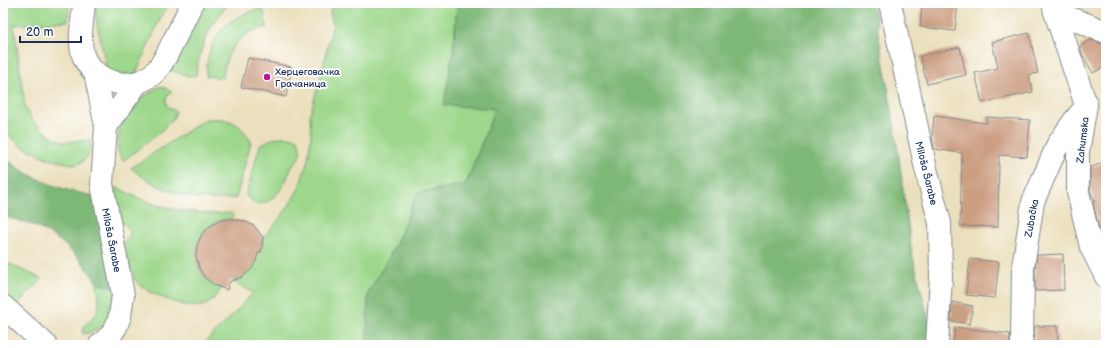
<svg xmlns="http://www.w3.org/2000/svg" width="1109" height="348" font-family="'Balsamiq Sans',sans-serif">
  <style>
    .green { fill: #9dd78b; stroke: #5c8374 }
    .forest { fill: #7eb877; stroke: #4c746a }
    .building { fill: #cc9f83 }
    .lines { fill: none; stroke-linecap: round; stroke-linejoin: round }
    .minor-casing { stroke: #83888e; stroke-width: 24 }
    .minor { stroke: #fff; stroke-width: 22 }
    .poi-dot { fill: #b5179e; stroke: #fff; stroke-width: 1.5 }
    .labels { text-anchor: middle; stroke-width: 3.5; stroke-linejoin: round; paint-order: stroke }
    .poi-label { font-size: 10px; fill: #1b2f5e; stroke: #fff; text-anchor: start }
    .street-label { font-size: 10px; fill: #1b2f5e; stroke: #fff }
  </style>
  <rect width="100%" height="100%" fill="#fff"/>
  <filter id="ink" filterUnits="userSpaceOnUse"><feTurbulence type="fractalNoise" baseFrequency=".025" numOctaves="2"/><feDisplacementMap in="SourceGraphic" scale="8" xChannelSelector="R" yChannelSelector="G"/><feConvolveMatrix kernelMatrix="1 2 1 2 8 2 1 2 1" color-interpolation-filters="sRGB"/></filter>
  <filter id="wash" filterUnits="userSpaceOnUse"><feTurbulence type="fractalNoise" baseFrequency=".012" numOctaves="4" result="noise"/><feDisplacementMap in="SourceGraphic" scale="16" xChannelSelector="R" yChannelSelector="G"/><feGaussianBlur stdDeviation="0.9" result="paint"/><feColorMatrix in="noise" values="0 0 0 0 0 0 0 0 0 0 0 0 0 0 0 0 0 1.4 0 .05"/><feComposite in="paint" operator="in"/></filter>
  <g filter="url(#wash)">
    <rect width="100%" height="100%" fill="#ebe0bd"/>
    <!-- green -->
    <g class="green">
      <path d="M3,3H69L68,21L14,25L25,107L32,120L44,131L54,138L64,142L90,140C93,151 87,161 76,165L49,159L23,147L3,130Z"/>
      <path d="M95,3H170L161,17L135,75L108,74L97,25Z"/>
      <path d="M202,3H230C209,24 200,46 196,75L187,76L167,69Z"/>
      <path d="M332,3H457L454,45L495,109L466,184L395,246L368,294L367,345H202L228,320L253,293L233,281C247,277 254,267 257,253L261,252L263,238L280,218L290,204L298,190L307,164L311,137L310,114L320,79L333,24L330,13Z"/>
      <path d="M263,8L267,27C263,28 258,29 255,30C234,38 225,57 223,78L206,76C207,38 226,16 263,8Z"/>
      <path d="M160,86L172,91C162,99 165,108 176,111L173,119L158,134L123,161C121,157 118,153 118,149C115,137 123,115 132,106C138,99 152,92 160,86Z"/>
      <path d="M208,119C229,117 242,124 251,142L236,198C195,203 162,193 131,168L192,128L203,121Z"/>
      <path d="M280,137H289L298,139C299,144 301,149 300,154C299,160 295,162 292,167C290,170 289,173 288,176C283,187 276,199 264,203C256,206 250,201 246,195L260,145L269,140Z"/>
      <path d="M116,187L136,197L156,205L177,210L209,214L231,213L233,216L232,219C228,219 224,219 220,221C197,229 188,261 206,279C211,283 216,286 222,288C217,295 210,305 201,306C186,309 145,293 136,281C130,272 125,253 122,243C128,241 129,237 130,232C128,227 125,222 119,223Z"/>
      <path d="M3,261L42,279L16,306L3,296Z"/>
      <path d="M97,283L116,287C115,294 114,309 111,315C106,326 93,332 83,334C80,325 93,320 97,312C101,302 98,293 97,283Z"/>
    </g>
    <!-- forest -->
    <g class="forest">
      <path d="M457,3H873L894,123L912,254L929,321L930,345H367L368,294L395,246L417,193L466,184L495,109L444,105L454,45Z"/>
      <path d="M3,157C31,179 60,190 94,196L116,287L97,283C75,248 45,223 3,217Z"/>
    </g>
    <g id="blocks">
      <!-- building -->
      <g class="building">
        <path d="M922,3H958L955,31L920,27Z"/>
        <path d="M1029,33L1038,73L1029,75L1033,92L982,103L975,73L998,68L992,42Z"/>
        <path d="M1091,40L1103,44L1106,49V66L1093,73L1082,54L1080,46Z"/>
        <path d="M960,47L966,75L927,84L920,56Z"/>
        <path d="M248,58L292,67L286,97L241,87Z"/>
        <path d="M934,116L987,123L986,117L1030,120L1027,157L999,155L998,227L960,226L962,153L934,149L932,136Z"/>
        <path d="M1106,161V239L1099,229L1093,202L1095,201L1090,191V168Z"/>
        <path d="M232,219L244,221L254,226L263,237L261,252L258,253L256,261L251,270L242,277L229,282L227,290L214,285L205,278L199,268L196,256L197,245L202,234L210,226L221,220Z"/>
        <path d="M1063,254L1064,290L1035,291V268L1037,255Z"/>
        <path d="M970,259L999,262L995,298L966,295Z"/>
        <path d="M952,302L973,306L969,324L951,321Z"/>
        <path d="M1035,326H1057L1058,345H1034Z"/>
        <path d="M955,327L1010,334V345H953Z"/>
      </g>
    </g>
  </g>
  <g filter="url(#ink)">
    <use href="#blocks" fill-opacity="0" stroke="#83888e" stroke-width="1"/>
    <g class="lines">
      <defs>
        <g id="minor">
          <path d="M84,3C83,19 78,39 83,55C93,84 135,94 156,71C164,62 168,52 173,42C180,29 186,16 192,3"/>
          <path d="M890,3L926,169L940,223L941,277L937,345"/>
          <path d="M1053,3L1055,12L1086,105L1078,152V192L1091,247L1106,277"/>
          <path d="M1055,12L1106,32"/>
          <path d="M95,72L106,127L102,184L123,295L120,316L116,327L110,336L100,345"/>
          <path d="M106,127L138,82"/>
          <path d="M3,306L46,345"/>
          <path d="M1022,345L1023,267L1033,202L1058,144L1074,121L1084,109"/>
        </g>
      </defs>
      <!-- minor casing -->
      <use href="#minor" class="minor-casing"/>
      <!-- minor -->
      <use href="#minor" class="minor"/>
    </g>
  </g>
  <!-- markers -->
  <circle class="poi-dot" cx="267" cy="77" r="4"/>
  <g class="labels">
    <!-- poi labels -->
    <g class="poi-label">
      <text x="275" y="75">Херцеговачка<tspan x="275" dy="12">Грачаница</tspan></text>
    </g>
    <!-- street labels -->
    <g class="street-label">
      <text transform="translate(1082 140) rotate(-83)" y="4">Zahumska</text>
      <text transform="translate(927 173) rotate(76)" y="4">Miloša Šarabe</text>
      <text transform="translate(1031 218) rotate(-79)" y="4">Zubačka</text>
      <text transform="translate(112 240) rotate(79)" y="4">Miloša Šarabe</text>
    </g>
  </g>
  <!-- margin -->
  <rect width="1109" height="348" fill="none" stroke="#fff" stroke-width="16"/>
  <!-- scale -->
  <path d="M20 36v6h61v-6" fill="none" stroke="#1b2f5e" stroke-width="2"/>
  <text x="26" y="36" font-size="12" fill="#1b2f5e" stroke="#ffffff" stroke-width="3" paint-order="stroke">20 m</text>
</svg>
